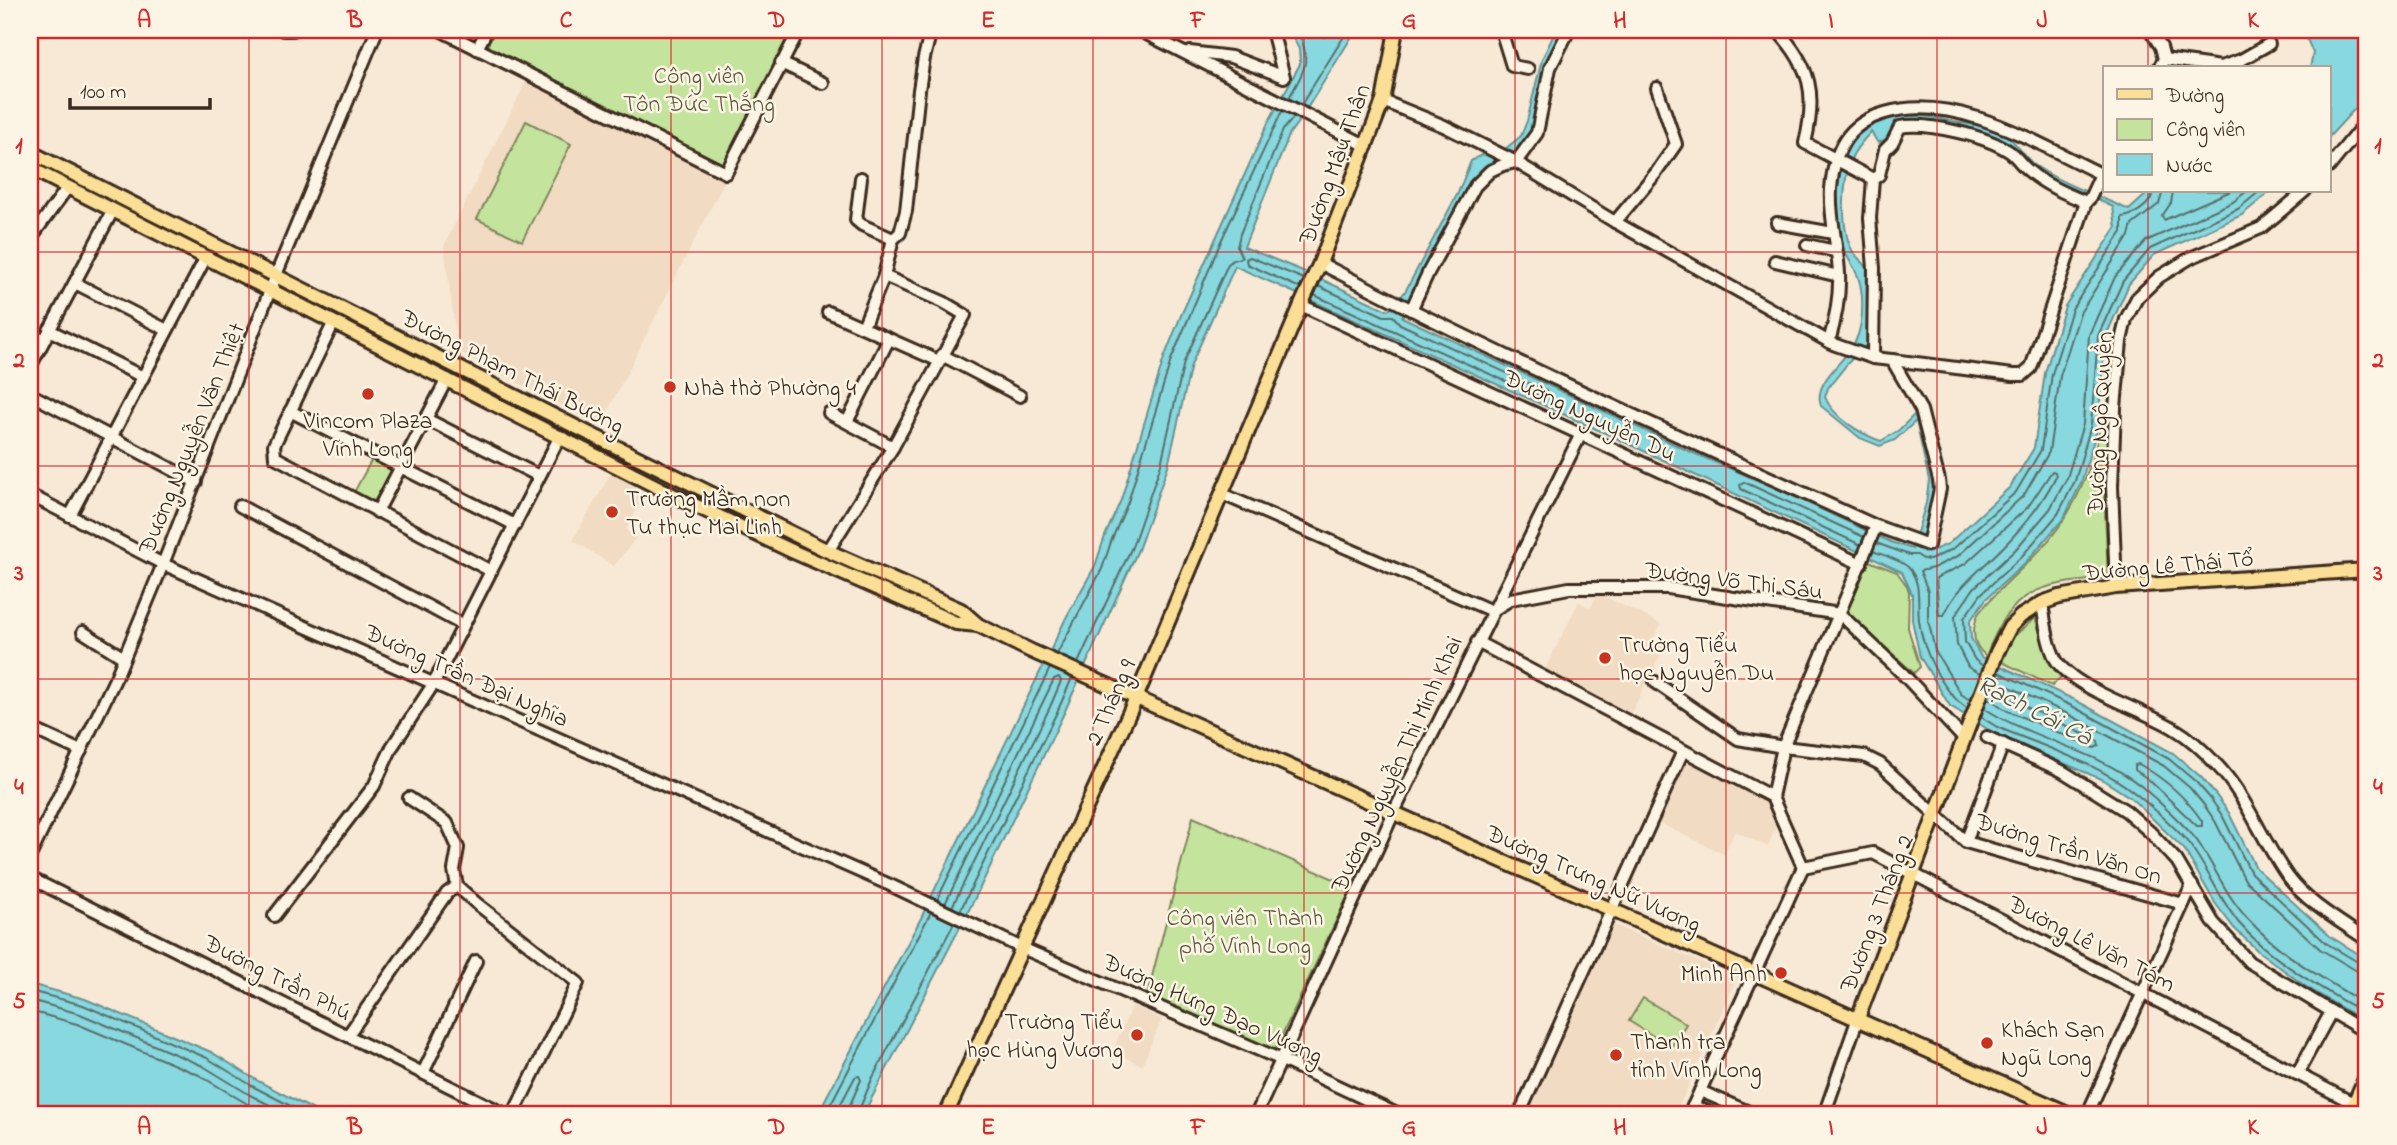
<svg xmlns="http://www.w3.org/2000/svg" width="2397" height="1145" font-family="'Indie Flower',sans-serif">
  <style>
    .built { fill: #f1dbc2 }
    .green { fill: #c4e49d; stroke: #80875e; stroke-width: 2 }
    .water { fill: #87d8df; stroke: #699292; stroke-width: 2; fill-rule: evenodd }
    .pier { fill: #f7e9d5 }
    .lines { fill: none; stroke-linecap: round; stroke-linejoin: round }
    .shore { stroke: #59706b; stroke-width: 2 }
    .minor-casing { stroke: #3b2a1e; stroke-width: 16 }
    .major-casing { stroke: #3b2a1e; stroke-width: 18 }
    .minor { stroke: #fcf5e5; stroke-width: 10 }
    .major { stroke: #fbdf96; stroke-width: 12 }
    .grid { fill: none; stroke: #d62828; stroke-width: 2; stroke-opacity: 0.55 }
    .poi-dot { fill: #c8321e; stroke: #fcf5e5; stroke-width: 2.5 }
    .labels { text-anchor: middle; stroke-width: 5; stroke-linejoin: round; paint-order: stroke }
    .park-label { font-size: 24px; fill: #5d583e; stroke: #fcf5e5 }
    .street-label { font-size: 24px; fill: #3b2a1e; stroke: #fcf5e5 }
    .poi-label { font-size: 24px; fill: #3b2a1e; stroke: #fcf5e5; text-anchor: start }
    .water-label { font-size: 26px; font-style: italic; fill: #4e564e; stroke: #fcf5e5 }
    .neatline { fill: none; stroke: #d62828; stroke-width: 2.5 }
    .grid-label { font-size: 23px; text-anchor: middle; font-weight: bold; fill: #d62828 }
  </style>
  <rect width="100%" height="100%" fill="#f7e9d5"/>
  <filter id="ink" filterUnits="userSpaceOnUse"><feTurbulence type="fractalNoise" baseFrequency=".0143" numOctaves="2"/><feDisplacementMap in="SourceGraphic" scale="14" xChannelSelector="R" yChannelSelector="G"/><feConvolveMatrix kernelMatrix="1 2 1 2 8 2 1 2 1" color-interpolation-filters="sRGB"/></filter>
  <g filter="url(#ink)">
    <!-- built -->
    <g class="built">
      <path d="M526,82L725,180L600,426L458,351L444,246Z"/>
      <path d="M611,473L645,493L626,530L636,538L614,566L573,540Z"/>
      <path d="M1598,593L1661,624L1653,640L1665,646L1631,713L1545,669L1579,602L1591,608Z"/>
      <path d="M1685,759L1767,798L1775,815L1776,825L1768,847L1735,831L1724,854L1655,821Z"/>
      <path d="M1614,925L1737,978L1685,1093L1675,1115H1528Z"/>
      <path d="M1132,1006L1162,1019L1142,1065L1112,1052Z"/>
    </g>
    <!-- green -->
    <g class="green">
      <path d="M493,30H793L727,163L723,165L492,52C486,43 489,38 493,30Z"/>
      <path d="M526,121L571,144L522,241L477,219Z"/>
      <path d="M2099,433H2108L2104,487L2108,578C2039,585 2013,586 1986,656C1972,645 1972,629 1978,614C1996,591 2018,573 2038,552C2071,518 2089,478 2099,433Z"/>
      <path d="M372,459L392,470L371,507L352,496Z"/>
      <path d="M1869,561L1897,572L1907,586L1909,592L1908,628L1920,667L1914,673L1848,614L1847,609L1864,565Z"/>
      <path d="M2035,618L2046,651L2061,677L2052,686L2002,662L2012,638Z"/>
      <path d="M1193,817L1352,887L1275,1050L1147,996Z"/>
      <path d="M1643,998L1686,1024L1671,1047L1629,1021Z"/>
    </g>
    <!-- water -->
    <g class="water">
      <path d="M1289,30H1312L1325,37L1331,30H1356L1301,118L1290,133L1244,247L1310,274L1387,310L1393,308L1406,290L1458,193L1471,161L1481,155L1504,150L1521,136L1527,121L1542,59L1556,30H1565L1534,130L1517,154L1488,164L1473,182L1402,317L1691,452L1769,485L1891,542L1912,549L1926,503L1929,480L1916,421L1895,440L1880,446L1860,438L1821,406C1812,381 1847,361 1856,340C1864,321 1865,288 1855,270C1850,260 1843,252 1840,240C1838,217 1835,194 1839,171C1849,114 1903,109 1950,121C1966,125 1988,124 2002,132C2017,141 2023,157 2036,166C2065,186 2098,195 2129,210L2150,191H2271L2242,215L2154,255L2129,284L2105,338L2098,426L2081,483L2064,518L2027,561L1986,599L1970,621L1971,638L1981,657L2075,700L2173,753L2201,777L2216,795L2229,813L2256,868L2331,937L2367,959V1023L2305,986L2258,951L2234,928L2215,903L2184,849L2131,798L2103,780L1994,733L1950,706L1920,657L1912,620V594L1902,572L1618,439L1235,266L1191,365L1168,466L1138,550L1064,713L976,896L863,1115H817L921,918L1067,616L1095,566L1105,536L1121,500L1164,358L1182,313L1268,123L1300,64L1299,49ZM1928,122L2015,152L2035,171L2072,193L2094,198L2113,207L2116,228L2065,306L2045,373L2034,448L2010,487L1948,544L1927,553L1924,552L1938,485L1918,411L1899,430L1881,441C1860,434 1833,417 1825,397L1828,388L1848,363L1866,345L1871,333L1869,271C1865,262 1857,259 1852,250C1840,228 1842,175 1854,153C1859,145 1865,138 1871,132L1878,143Z"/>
      <path d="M2303,30H2367V89L2362,101L2329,137V68H2310L2313,53Z"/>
      <path d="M30,984L85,999L211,1052L258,1081L323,1115H50L30,1108Z"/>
    </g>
    <!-- pier -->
    <path class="pier" d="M1986,655L2002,662L1977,727L1962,718Z"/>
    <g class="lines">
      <!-- shore -->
      <g class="shore">
        <path d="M1289,98C1304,70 1313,61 1297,30"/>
        <path d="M1301,105L1348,30"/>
        <path d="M2173,191L2171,203L2162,216L2164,220L2231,191"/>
        <path d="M1300,288L1247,264L1246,259L1250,257L1304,279"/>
        <path d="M1314,295L1543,398L1548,396L1546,391L1400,324L1393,316H1384L1318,286"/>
        <path d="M2052,471L2055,472L2056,476C2044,501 2027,522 2008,542C1986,566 1958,584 1944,615H1939L1936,578L1965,564L2028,507Z"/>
        <path d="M1876,543L1909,555H1917L1923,559L1930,560L1953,549L2016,492L2041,450L2052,374L2072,309L2122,232V217C2134,216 2151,205 2154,191"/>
        <path d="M1861,545L1741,489L1740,484L1744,482L1864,537"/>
        <path d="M1873,551C1883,555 1900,560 1908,567C1922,582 1917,602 1919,620C1922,649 1942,692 1967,708"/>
        <path d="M1057,654L1102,569L1112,539L1128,502L1171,360L1221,241L1282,111"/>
        <path d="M1078,663L1132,547L1161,464L1184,362L1228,264L1233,260L1242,258L1237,247L1240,234L1283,130L1294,117"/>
        <path d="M1983,666L1975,660L1965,642L1964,618L1981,594L2022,556L2058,514L2075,481L2091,425L2098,336L2123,281L2150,249L2238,209L2260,191"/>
        <path d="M1998,672L2072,706L2169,759L2196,782L2211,799L2223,817L2251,873L2326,943L2361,964H2367"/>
        <path d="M1980,674L1968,667L1957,645L1955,616L1974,588L2015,550L2050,509L2067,478L2083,424L2089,335L2115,277L2146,241L2233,202L2247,191"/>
        <path d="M1995,680L2068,714L2164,766L2190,788L2204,805L2215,821L2245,880L2320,949L2357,971L2367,973"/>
        <path d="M1988,698L2006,710L2094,748L2099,746L2098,741L1991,690"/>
        <path d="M1970,700L1961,694L1935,651L1928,619V591L1920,571L1933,568L1958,556L2024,495L2049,452L2060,376L2080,313L2129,236L2132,225L2159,204L2163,191"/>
        <path d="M1984,708C2033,740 2095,749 2141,786C2155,798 2188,828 2198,842C2215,867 2226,896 2247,918C2280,955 2325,980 2367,1005"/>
        <path d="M1981,717L1997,727C2040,745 2100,764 2136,794C2152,807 2178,830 2190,845C2208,869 2219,898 2238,922C2272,962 2323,989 2367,1015"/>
        <path d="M2139,764C2165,779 2186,797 2202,821V826H2197L2148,779L2135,770V765Z"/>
        <path d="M937,900L1050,668"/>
        <path d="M945,904L1054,679L1059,677L1061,681L1050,707L952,907"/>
        <path d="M960,911L1058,710L1072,678"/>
        <path d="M30,991L83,1005L207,1058L254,1087L308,1115"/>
        <path d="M30,1000L80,1014L203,1066L250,1095L289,1115"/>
        <path d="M30,1011L77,1024L199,1075L266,1115"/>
        <path d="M825,1115L931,912"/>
        <path d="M835,1115L855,1077L859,1076L861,1080L849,1107L848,1115"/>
        <path d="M857,1115L872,1079L954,923"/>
      </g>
      <defs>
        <g id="minor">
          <path d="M283,30H293"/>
          <path d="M440,30L726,173L799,30"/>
          <path d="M1139,30L1367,146"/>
          <path d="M1501,30L1512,66L1528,69"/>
          <path d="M1777,30C1811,67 1817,94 1805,143L1873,179L1870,218L1874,268L1873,358"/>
          <path d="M2150,30L2161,47L2164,59L2159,68"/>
          <path d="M477,49L487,30"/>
          <path d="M1190,52L1231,57L1284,77L1272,30"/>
          <path d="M2164,59L2221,67L2241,60L2269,44"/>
          <path d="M781,63L823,83"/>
          <path d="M2329,167L2367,120"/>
          <path d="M861,178L856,220L862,225L893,239"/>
          <path d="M1873,179L1879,175L1885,150L1892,143L1900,127C1927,122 1987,136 2010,152C2017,157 2022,166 2029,171C2045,185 2066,194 2086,202"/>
          <path d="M1615,222L1656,173L1676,144L1657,88"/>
          <path d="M1777,223L1833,233"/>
          <path d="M30,239L68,187"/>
          <path d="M1807,245L1835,251"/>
          <path d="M1775,261L1839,276"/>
          <path d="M1320,263C1502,358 1690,441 1876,526L1928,545L1940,489L1939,480L1921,410L1892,360L1873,358L1833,344L1615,222L1516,162L1444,126L1383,101"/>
          <path d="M75,283L167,330"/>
          <path d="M1301,305L1861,564"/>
          <path d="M1411,310L1429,271L1475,186L1490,171L1503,165L1516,162L1537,133L1550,68L1569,30"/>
          <path d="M828,312L939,361"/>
          <path d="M334,322L274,445L275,457L491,571"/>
          <path d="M863,327L884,276"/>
          <path d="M49,330L143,377"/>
          <path d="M30,333L44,340"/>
          <path d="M1829,342C1835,321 1840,296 1839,274C1838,246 1829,217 1831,189C1834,151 1846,124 1885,113C1957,92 2037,144 2101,174"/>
          <path d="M942,355L1020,396"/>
          <path d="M1892,360L2013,375H2023L2031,368L2086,202L2090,198L2101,174L2105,175"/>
          <path d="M30,367L113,210"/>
          <path d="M30,394L196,482"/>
          <path d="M290,411L515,525"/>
          <path d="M829,413L893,447"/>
          <path d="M426,419L539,476"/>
          <path d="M847,422L889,339"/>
          <path d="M1222,494L1492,611L1511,599L1569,588H1668L1840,614L1902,673L1964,739"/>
          <path d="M30,495L163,564L890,885L1022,948L1282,1060L1399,1115"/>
          <path d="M240,506L463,625"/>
          <path d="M377,512L447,379"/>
          <path d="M70,516L206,257"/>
          <path d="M828,551L893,447L965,315L943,302L884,276L893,239L900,233L906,211L919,90L924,58L931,30"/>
          <path d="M2116,587L2112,486L2115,408L2121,341L2126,319L2137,298L2159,277L2190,258L2261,228L2305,191"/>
          <path d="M2042,603C2045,622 2047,643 2056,660C2073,689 2145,710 2175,729C2190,738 2205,752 2216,764C2247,796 2262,841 2288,877C2307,903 2341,922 2367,940"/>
          <path d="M83,632L124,658"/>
          <path d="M1477,642L1772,797L1803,867"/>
          <path d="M1655,682L1738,739L1783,747L1864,756L1880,764L1966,842L2183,904"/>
          <path d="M39,732L81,751"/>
          <path d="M1987,737L2062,771L2126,811L2150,832L2177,861L2213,922L2249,962L2367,1033"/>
          <path d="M1772,797L1783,747L1876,526"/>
          <path d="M409,798L447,823L458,848L454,870L457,886L476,903L578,983L513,1115"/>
          <path d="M1966,842L2003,744"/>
          <path d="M30,856L117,675L163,564L276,275L377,30"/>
          <path d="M1803,867L1873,853L2355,1104"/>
          <path d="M30,878L507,1115"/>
          <path d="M274,916L374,786L392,747L434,683L560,436"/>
          <path d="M348,1035L447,893L457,886"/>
          <path d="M423,1073L476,961"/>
          <path d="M2297,1074L2331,1012"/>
          <path d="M1700,1091L1756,1115"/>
          <path d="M1693,1106L1715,1115"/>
          <path d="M1256,1115L1394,812L1581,434"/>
          <path d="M1519,1115L1683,751"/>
          <path d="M1689,1115L1803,867"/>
          <path d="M1824,1115L1858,1018"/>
          <path d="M2087,1115L2192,885"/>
        </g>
        <g id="major">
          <path d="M30,152L588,433L828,551L961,610L978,625L1031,651L2072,1115"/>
          <path d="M30,168L675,496L794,552L956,623L978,625"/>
          <path d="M1858,1018L1997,652L2010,627L2021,616L2042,603L2059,597L2116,587L2367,570"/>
          <path d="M946,1115L1136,698L1301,305L1320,263L1383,101L1396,30"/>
          <path d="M2349,1115L2367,1074"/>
        </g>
      </defs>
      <!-- minor casing -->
      <use href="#minor" class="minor-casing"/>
      <!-- major casing -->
      <use href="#major" class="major-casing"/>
      <!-- minor -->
      <use href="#minor" class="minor"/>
      <!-- major -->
      <use href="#major" class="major"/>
    </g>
  </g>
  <!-- grid -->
  <path class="grid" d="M249,30V1115M460,30V1115M671,30V1115M882,30V1115M1093,30V1115M1304,30V1115M1515,30V1115M1726,30V1115M1937,30V1115M2148,30V68M2148,191V1115M30,252H2367M30,466H2367M30,679H2367M30,893H2367"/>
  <!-- markers -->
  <g class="poi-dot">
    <circle cx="670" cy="387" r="7"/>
    <circle cx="368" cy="394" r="7"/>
    <circle cx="612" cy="512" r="7"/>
    <circle cx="1605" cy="658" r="7"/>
    <circle cx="1781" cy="973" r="7"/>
    <circle cx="1137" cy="1035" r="7"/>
    <circle cx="1987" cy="1043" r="7"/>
    <circle cx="1616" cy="1055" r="7"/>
  </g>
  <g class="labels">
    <!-- park labels -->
    <g class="park-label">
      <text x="699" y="83">Công viên<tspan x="699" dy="28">Tôn Đức Thắng</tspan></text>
      <text x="1245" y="925">Công viên Thành<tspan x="1245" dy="28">phố Vĩnh Long</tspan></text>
    </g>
    <!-- street labels -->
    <g class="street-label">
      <text transform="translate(1334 164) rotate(-70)" y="8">Đường Mậu Thân</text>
      <text transform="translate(513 371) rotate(27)" y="8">Đường Phạm Thái Bường</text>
      <text transform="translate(1590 415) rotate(25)" y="8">Đường Nguyễn Du</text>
      <text transform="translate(2099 423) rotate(-87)" y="8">Đường Ngô Quyền</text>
      <text transform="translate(191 438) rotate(-68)" y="8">Đường Nguyễn Văn Thiệt</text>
      <text transform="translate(2168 565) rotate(-5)" y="8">Đường Lê Thái Tổ</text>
      <text transform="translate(1734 580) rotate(7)" y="8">Đường Võ Thị Sáu</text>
      <text transform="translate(467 675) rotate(24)" y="8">Đường Trần Đại Nghĩa</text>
      <text transform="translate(1110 702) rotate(-66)" y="8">2 Tháng 9</text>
      <text transform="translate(1396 764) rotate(-65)" y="8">Đường Nguyễn Thị Minh Khai</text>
      <text transform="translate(2069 848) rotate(17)" y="8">Đường Trần Văn Ơn</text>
      <text transform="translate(1594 878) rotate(24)" y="8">Đường Trưng Nữ Vương</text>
      <text transform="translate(1876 913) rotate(-69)" y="8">Đường 3 Tháng 2</text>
      <text transform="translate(2092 943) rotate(27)" y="8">Đường Lê Văn Tám</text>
      <text transform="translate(278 977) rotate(27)" y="8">Đường Trần Phú</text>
      <text transform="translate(1213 1008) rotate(24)" y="8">Đường Hưng Đạo Vương</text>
    </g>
    <!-- poi labels -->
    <g class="poi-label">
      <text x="684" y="395">Nhà thờ Phường 4</text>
      <text x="368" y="428" text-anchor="middle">Vincom Plaza<tspan x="368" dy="28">Vĩnh Long</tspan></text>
      <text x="626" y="506">Trường Mầm non<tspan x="626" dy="28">Tư thục Mai Linh</tspan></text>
      <text x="1619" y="652">Trường Tiểu<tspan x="1619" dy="28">học Nguyễn Du</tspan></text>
      <text x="1767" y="981" text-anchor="end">Minh Anh</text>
      <text x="1123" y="1029" text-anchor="end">Trường Tiểu<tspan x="1123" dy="28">học Hùng Vương</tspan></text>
      <text x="2001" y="1037">Khách Sạn<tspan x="2001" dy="28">Ngũ Long</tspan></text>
      <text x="1630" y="1049">Thanh tra<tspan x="1630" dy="28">tỉnh Vĩnh Long</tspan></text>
    </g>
    <!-- water labels -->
    <g class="water-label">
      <text transform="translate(2035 709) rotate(27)" y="9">Rạch Cái Cá</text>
    </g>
  </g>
  <!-- margin -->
  <rect width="2397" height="1145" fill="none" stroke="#fcf5e5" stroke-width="77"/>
  <!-- legend -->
  <rect x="2103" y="66" width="228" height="126" fill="#fcf5e5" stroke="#afa495" stroke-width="2"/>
  <rect x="2117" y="89" width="35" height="10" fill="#fbdf96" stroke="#afa495" stroke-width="2"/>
  <text x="2166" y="102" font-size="21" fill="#3b2a1e">Đường</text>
  <rect x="2117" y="119" width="35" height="21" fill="#c4e49d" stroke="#afa495" stroke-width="2"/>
  <text x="2166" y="136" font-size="21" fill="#3b2a1e">Công viên</text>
  <rect x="2117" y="154" width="35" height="21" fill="#87d8df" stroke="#afa495" stroke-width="2"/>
  <text x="2166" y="172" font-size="21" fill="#3b2a1e">Nước</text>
  <!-- scale -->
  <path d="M70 98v10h140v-10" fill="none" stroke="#3b2a1e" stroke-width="3.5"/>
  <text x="80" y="98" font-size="21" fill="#3b2a1e" stroke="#fcf5e5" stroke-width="5" paint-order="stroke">100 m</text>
  <rect x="38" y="38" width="2320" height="1068" class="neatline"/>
  <g class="grid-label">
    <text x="144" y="27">A</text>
    <text x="355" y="27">B</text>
    <text x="566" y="27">C</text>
    <text x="777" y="27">D</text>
    <text x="988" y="27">E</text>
    <text x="1198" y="27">F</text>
    <text x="1409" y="27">G</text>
    <text x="1620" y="27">H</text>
    <text x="1831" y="27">I</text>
    <text x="2042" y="27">J</text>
    <text x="2253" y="27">K</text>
    <text x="19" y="153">1</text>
    <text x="2378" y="153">1</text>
    <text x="19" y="367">2</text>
    <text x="2378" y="367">2</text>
    <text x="19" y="580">3</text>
    <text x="2378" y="580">3</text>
    <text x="19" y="794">4</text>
    <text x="2378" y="794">4</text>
    <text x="19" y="1008">5</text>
    <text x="2378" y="1008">5</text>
    <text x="144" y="1134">A</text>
    <text x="355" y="1134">B</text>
    <text x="566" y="1134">C</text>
    <text x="777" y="1134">D</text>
    <text x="988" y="1134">E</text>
    <text x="1198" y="1134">F</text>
    <text x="1409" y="1134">G</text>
    <text x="1620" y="1134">H</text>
    <text x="1831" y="1134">I</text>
    <text x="2042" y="1134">J</text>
    <text x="2253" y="1134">K</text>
  </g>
</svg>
